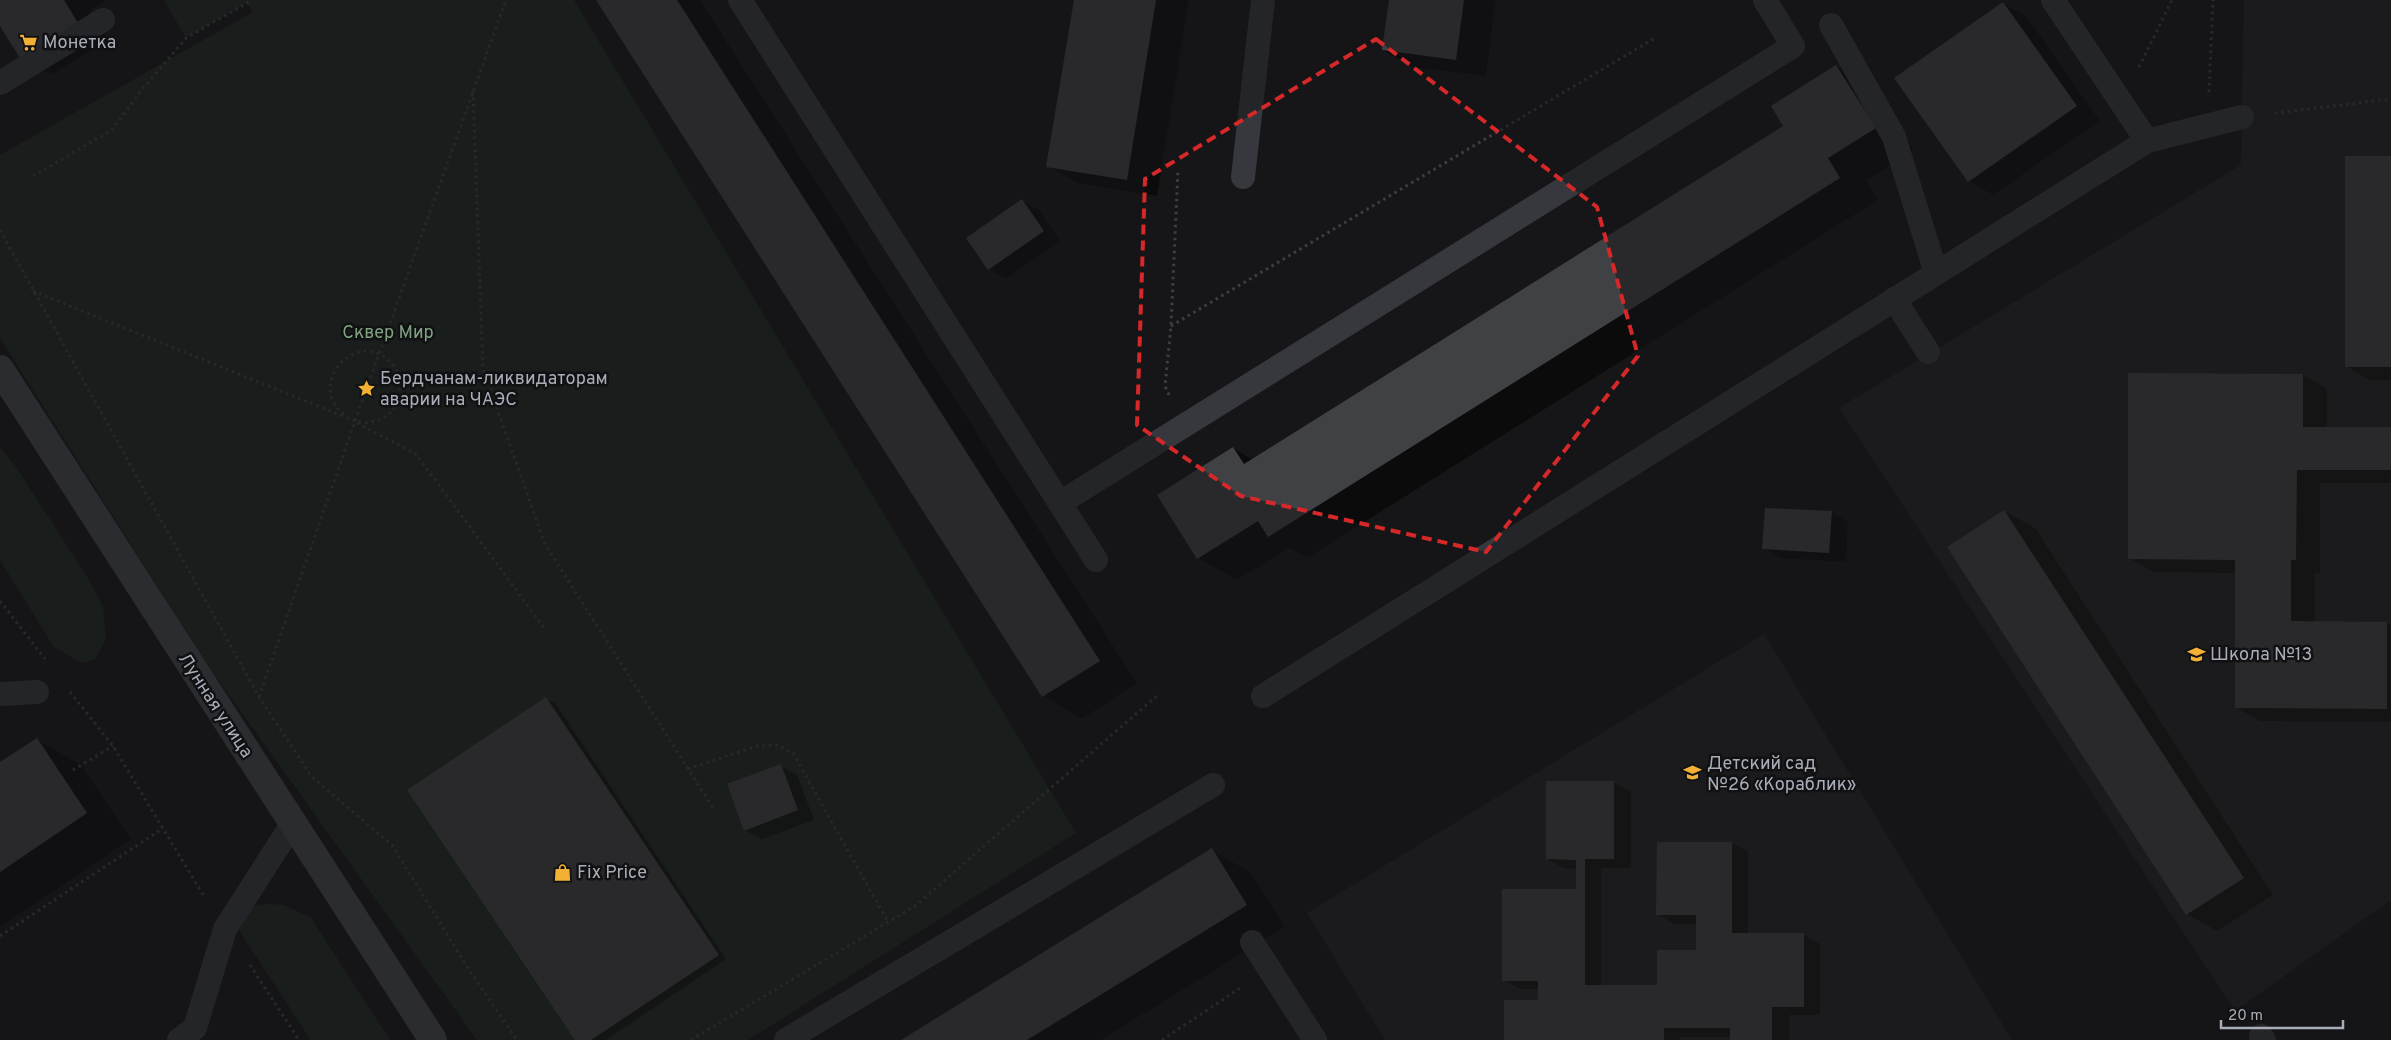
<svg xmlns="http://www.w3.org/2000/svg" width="2391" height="1040" font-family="Overpass,sans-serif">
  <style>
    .built { fill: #222225 }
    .green { fill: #1e261f }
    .shadow { fill: #0007 }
    .building { fill: #404145 }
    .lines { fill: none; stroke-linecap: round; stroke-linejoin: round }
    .path { stroke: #3d3f44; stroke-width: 3; stroke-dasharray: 2.5 4; stroke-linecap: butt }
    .lane { stroke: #37383d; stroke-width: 24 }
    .secondary { stroke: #45474d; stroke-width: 28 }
    .marked { fill: none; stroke: #d62828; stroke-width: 4; stroke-dasharray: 10 6; stroke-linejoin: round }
    .labels { text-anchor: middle; stroke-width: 5; stroke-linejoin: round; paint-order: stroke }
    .poi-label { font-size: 18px; fill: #a8adb8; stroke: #111113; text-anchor: start }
    .park-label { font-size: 18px; fill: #7fa381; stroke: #111113 }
    .street-label { font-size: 18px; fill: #a8adb8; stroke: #111113 }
  </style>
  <rect width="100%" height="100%" fill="#161618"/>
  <!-- built -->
  <g class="built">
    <path d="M2244,0H2391V900L2235,1011L1839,408L2241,165Z"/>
    <path d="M1764,634L2012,1040H1385L1307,913Z"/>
  </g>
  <!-- green -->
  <g class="green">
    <path d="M164,0H574L1076,833L748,1040H477L208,666L0,338V155L253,12L246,3L186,38Z"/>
    <path d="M0,446L16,467L86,575L103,606L106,639L95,659L82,663L54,647L0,560Z"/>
    <path d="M270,904L284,905L311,918L390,1040H311L238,929L246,909L256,905Z"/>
  </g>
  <!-- shadow -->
  <g class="shadow">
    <path d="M0,0H107L89,11L108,40L51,75L21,58L0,23Z"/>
    <path d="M598,0H700L1137,683L1082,719L1043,696Z"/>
    <path d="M1075,0H1189L1157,196L1078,183L1048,166Z"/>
    <path d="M1390,0H1496L1486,76L1413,67L1383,50Z"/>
    <path d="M2003,3L2027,17L2100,121L1993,195L1969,181L1896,78Z"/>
    <path d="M1836,67L1875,89L1914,151L1866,181L1878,200L1307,558L1289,548L1237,580L1198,558L1233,448L1253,460L1784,126Z"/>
    <path d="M2391,158V380H2370L2346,366Z"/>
    <path d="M1022,200L1039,210L1060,241L1006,279L989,269Z"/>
    <path d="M2130,375H2303L2327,389V428H2391V483H2320V573H2315V623H2387L2391,625V722L2260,721L2236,707V573L2153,572L2129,558Z"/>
    <path d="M2004,511L2035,528L2273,895L2217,931L2187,914Z"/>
    <path d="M1832,512L1848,522L1846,562L1780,558L1764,548Z"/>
    <path d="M546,699L555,703L726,959L606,1040H576Z"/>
    <path d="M37,739L81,765L131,839L0,927V764Z"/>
    <path d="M781,766L797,775L814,820L762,839L745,830Z"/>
    <path d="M1547,783H1614L1631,792V868H1601V987H1658L1697,952V924H1674L1658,914L1732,843L1748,852V935H1804L1820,944V1015H1789V1040H1732V1037H1680V1040H1505L1539,1001V989H1520L1504,980L1577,890V869L1564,868L1547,859Z"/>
    <path d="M1212,850L1250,872L1285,927L1101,1040H903Z"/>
  </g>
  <!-- building -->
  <g class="building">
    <path d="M0,0H64L78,23L20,58L0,26Z"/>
    <path d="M596,0H677L1100,661L1042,697Z"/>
    <path d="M1074,0H1156L1127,180L1046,167Z"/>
    <path d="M1389,0H1464L1456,60L1382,50Z"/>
    <path d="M2003,2L2077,106L1968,182L1894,78Z"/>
    <path d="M1836,65L1876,128L1828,158L1840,178L1268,537L1258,521L1197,559L1157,495L1233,447L1244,464L1783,126L1771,106Z"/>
    <rect x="2345" y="156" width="46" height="211"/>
    <path d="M1022,199L1044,231L988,270L966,238Z"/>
    <path d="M2128,373L2303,374V427H2391V470H2297L2296,560H2291V621L2387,622V709L2235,708V560L2128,559Z"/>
    <path d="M1765,508L1832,511L1829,553L1762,549Z"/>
    <path d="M2004,510L2244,878L2186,915L1947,547Z"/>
    <path d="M546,697L719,955L591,1040H575L407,790Z"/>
    <path d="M37,738L87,813L0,872V762Z"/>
    <path d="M781,764L798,810L744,831L727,784Z"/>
    <path d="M1546,781H1614V859H1585V985H1657V950H1696V915H1656L1657,842H1732V933H1804V1007H1772V1040H1730V1028H1664V1040H1504V1000H1538V981H1502V889H1576V860L1546,859Z"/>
    <path d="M1212,848L1247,905L1027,1040H901Z"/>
  </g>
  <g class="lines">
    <!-- path -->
    <g class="path">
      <path d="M2139,67L2172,0"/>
      <path d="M473,91L483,369L545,544L713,808"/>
      <path d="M2209,92L2213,0"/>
      <path d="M2275,113L2391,99"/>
      <path d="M33,176L112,130L141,91L186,38L252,0"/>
      <path d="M0,230L259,697L312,777L392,845L469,970L517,1040"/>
      <path d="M33,291L355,421C359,422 365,423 370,422C406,418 411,369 379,354C353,342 322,372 332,399C335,406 340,411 346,417"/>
      <path d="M1171,326L1655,38"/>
      <path d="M1169,395L1165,386L1171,326L1178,169"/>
      <path d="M357,423L416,454L545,629"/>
      <path d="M0,601L45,659"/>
      <path d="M70,692L113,746L205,898"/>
      <path d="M259,697L355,421L506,0"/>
      <path d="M688,769L757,746L777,745L793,753L888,922"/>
      <path d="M73,770L113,746"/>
      <path d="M0,936L162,829"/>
      <path d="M250,965L299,1040"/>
      <path d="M691,1040L915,906L1159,694"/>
      <path d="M1162,1040L1242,987"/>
    </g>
    <!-- lane -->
    <g class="lane">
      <path d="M740,0L1096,560"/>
      <path d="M1831,25L1894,137L1936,273"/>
      <path d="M0,83L103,20"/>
      <path d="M2147,141L2242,117"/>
      <path d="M1243,177L1263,0"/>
      <path d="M1894,299L1928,352"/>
      <path d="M1060,503L1793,46L1765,0"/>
      <path d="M0,694L37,692"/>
      <path d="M1263,696L2147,141L2053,0"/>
      <path d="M1252,942L1315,1040"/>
      <path d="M2261,1036L2264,1040"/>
      <path d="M179,1040L195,1028L225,929L293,823"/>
      <path d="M786,1040L1213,785"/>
    </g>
    <!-- secondary -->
    <path class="secondary" d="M0,369L433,1040"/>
  </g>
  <!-- marked area -->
  <path d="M0 0H2391V1040H0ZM1376,39L1597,207L1638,356L1486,552L1241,496L1137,425L1145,179Z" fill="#161618" fill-opacity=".55" fill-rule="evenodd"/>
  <path class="marked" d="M1376,39L1597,207L1638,356L1486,552L1241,496L1137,425L1145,179Z"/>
  <!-- icons -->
  <defs>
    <symbol id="supermarket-bare" viewBox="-9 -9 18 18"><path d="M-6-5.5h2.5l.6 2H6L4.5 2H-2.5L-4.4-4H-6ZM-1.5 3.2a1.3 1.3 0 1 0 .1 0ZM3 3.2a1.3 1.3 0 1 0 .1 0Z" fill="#f2b134" stroke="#111113" stroke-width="2.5" paint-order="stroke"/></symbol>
    <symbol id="sight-bare" viewBox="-9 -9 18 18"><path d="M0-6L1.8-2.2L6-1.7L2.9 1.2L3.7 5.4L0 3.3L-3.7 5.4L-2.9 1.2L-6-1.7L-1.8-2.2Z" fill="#f2b134" stroke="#111113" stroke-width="2.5" paint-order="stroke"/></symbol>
    <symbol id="school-bare" viewBox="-9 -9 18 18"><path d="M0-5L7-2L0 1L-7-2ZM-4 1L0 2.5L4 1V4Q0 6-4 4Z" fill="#f2b134" stroke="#111113" stroke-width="2.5" paint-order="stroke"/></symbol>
    <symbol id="shop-bare" viewBox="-9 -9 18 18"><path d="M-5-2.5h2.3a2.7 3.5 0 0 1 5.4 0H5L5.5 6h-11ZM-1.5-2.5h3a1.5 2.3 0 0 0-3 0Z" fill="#f2b134" stroke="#111113" stroke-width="2.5" paint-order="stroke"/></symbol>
  </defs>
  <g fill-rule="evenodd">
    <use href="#supermarket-bare" x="16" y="30" width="25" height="25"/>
    <use href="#sight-bare" x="354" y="376" width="25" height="25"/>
    <use href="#school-bare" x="2184" y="642" width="25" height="25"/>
    <use href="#school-bare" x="1680" y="760" width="25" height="25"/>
    <use href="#shop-bare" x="550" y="860" width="25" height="25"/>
  </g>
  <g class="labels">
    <!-- poi labels -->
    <g class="poi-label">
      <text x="43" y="48">Монетка</text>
      <text x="380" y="384">Бердчанам-ликвидаторам<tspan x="380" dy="21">аварии на ЧАЭС</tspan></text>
      <text x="2210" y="660">Школа №13</text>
      <text x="1707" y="769">Детский сад<tspan x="1707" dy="21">№26 «Кораблик»</tspan></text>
      <text x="577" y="878">Fix Price</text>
    </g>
    <!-- park labels -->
    <g class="park-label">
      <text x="388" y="338">Сквер Мир</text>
    </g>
    <!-- street labels -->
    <g class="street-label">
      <text transform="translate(216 705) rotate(57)" y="6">Лунная улица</text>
    </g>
  </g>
  <!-- scale -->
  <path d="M2221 1020v8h122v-8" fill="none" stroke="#a8adb8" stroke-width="2.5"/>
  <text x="2228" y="1020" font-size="15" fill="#a8adb8" stroke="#111113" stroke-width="4" paint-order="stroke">20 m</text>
</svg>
